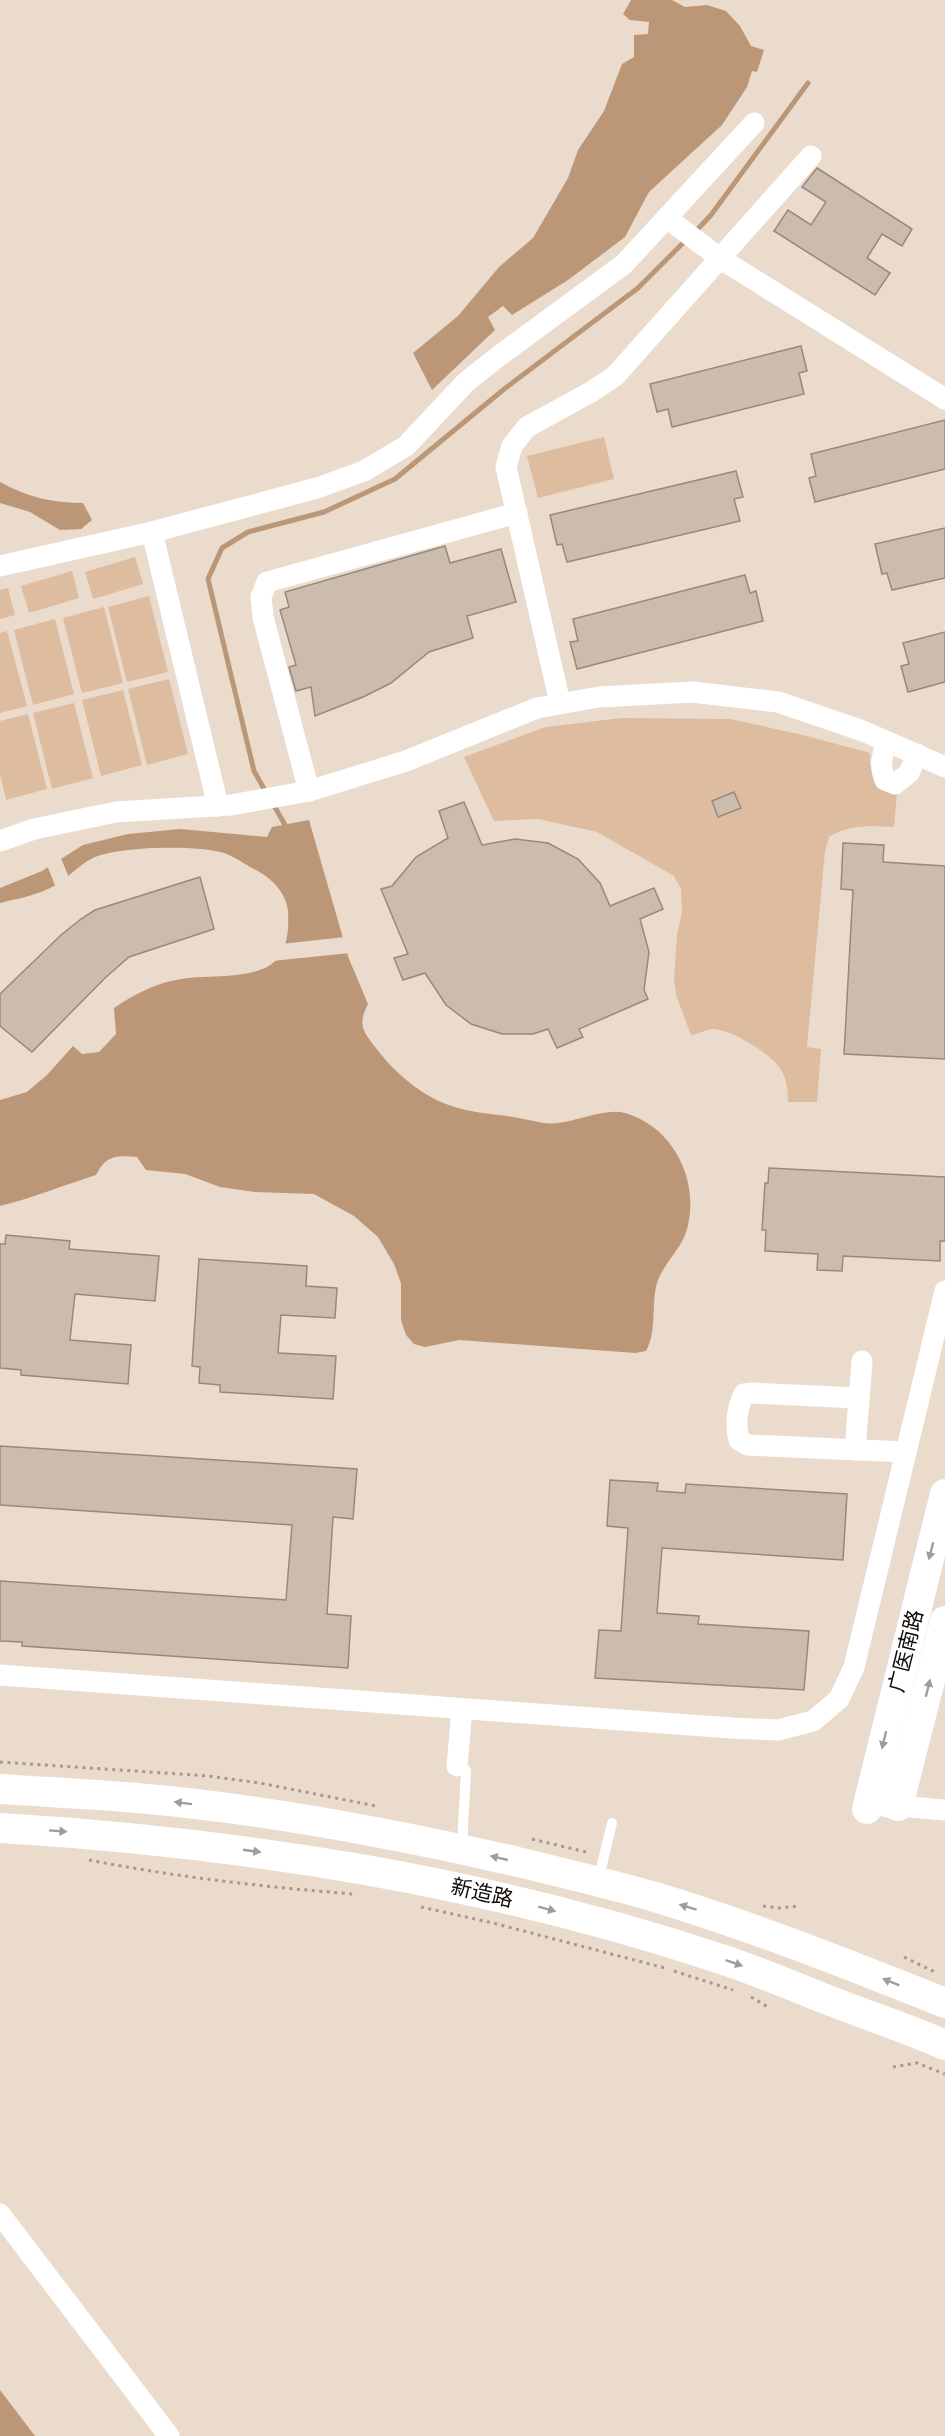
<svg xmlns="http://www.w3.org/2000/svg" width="945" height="2436" font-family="Jost,'Noto Sans SC',sans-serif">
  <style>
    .green { fill: #ddbca0 }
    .water { fill: #bb9777 }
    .pier { fill: #ebdbcd }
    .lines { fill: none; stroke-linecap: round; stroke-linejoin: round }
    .stream { stroke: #bb9777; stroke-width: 5 }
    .building { fill: #ccbcae; stroke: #98897c; stroke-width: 1.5 }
    .path { stroke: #a5988d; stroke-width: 3; stroke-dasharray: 3 4.5; stroke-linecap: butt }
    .lane { stroke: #fff; stroke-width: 10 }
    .street { stroke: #fff; stroke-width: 21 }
    .secondary { stroke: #fff; stroke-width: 30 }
    .oneway { fill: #9f9d9c }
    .labels { text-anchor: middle; stroke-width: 6; stroke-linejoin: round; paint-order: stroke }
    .street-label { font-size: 21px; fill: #100b07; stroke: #fff }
  </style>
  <rect width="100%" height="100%" fill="#ebdbcd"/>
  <!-- green -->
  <g class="green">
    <path d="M604,437L614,479L538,498L527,456Z"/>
    <path d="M135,557L143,584L93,599L85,572Z"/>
    <path d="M72,571L79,598L29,613L21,586Z"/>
    <path d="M8,588L15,615L0,619V590Z"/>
    <path d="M149,596L168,672L127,682L108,607Z"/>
    <path d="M104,607L123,683L82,693L63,618Z"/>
    <path d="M55,619L74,694L33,705L14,630Z"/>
    <path d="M7,631L27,706L0,713V633Z"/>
    <path d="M169,679L188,754L147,765L128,689Z"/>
    <path d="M123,690L142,765L101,776L82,700Z"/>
    <path d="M74,703L93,778L52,789L33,713Z"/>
    <path d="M28,714L47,789L6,800L0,774V721Z"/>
    <path d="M622,718L731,719L803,735L870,753V764L874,781L897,794L894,827C871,826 850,824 829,837L825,851L807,1047L821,1049L817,1102H788C788,1091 787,1080 781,1070C772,1054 732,1030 714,1029C707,1029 698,1034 691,1035L676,995L674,979L677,935L682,912L681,889L674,876L597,832L538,819L494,821L464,757L545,727Z"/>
  </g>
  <!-- water -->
  <g class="water">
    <path d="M631,0H672L685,7L707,5L726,11L740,26L751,46L764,50L757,72L752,71L747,87L722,125L649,192L625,237L568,280L512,315L503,306L488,317L495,330L432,390L413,353L458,316L499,267L533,238L568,178L578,150L604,111L622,64L634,57V35L648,34L649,22L630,20L623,14Z"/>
    <path d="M0,482C27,497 52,503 83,503L92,520L81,529L60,530L30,512L0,503Z"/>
    <path d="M309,820L349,959L368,1004C356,1027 365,1033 379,1052C397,1075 426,1099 455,1107C473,1113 494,1114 513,1117C527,1119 544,1125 558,1123C578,1121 606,1108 625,1113C674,1127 700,1181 687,1229C682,1248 665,1262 658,1280C650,1303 658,1330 646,1351L635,1353L459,1340L425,1347L414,1344L406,1335L401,1320V1283L394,1264L378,1237L354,1216L314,1194L255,1192L220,1187L185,1174L146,1170L137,1157C117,1155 106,1155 96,1175C64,1185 33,1198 0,1206V1100L27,1092L47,1075L73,1046L82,1054L99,1052L116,1034L114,1008C133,995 154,984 176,980C203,974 253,981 274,962C288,950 289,929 288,911C286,891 269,876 252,868C243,863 233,856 224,853C197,845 118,846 93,858C78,865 65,882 48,889C33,896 16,899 0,903V888L42,871L83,845L128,834L180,829L267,837L272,827Z"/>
    <path d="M0,2390L35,2436H0Z"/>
  </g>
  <!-- pier -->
  <g class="pier">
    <path d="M60,856L70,880L56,888L47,865Z"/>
    <path d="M345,937L350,953L272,961L281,944Z"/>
  </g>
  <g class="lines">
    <!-- stream -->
    <g class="stream">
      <path d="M695,232L711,215L808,83"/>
      <path d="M267,794L254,771L208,579L222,548L248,532L324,512L395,479L503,390L638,288L688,238"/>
      <path d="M272,802L285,825"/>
    </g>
  </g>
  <!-- building -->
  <g class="building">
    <path d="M817,168L912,229L902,246L882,234L867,258L890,273L875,295L774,231L788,210L811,225L826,202L802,187Z"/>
    <path d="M801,346L807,371L799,373L804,394L672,427L668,409L657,412L650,384Z"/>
    <path d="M945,420V469L815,502L809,478L816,476L811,454Z"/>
    <path d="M736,471L743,497L734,499L740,521L567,562L562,544L557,545L550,515Z"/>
    <path d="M945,528V578L892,590L887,573L882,574L875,544Z"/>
    <path d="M445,546L450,563L501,549L516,602L467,616L473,638L429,652L391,683L363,697L315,716L311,687L296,691L289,667L296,665L280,610L289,607L285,592Z"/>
    <path d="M745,575L750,593L756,591L763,621L577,669L570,642L578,641L573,619Z"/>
    <path d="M945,632V682L908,692L901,666L909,664L903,643Z"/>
    <path d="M734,792L741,808L718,817L712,801Z"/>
    <path d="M464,802L482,845L515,839L548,843L578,859L600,883L610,906L654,888L663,909L640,919L649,952L644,990L648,999L579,1029L583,1037L557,1048L548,1029L533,1034H502L471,1024L446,1005L425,973L403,980L394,958L408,954L381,889L392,886L416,857L448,838L439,811Z"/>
    <path d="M843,843L884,845L883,862L945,866V1059L844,1054L853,890L841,889Z"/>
    <path d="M200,877L214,929L129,957L105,978L32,1052L0,1026V994L61,935L81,919L95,910Z"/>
    <path d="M769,1168L945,1177V1241H940V1261L843,1256L842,1271L817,1270L818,1254L765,1251L766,1230H762L765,1183H768Z"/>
    <path d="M6,1235L70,1241L69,1249L159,1256L155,1301L75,1294L70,1340L131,1345L128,1384L21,1375V1370L0,1368V1244H5Z"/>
    <path d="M199,1259L307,1266L306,1286L337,1288L335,1318L281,1315L278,1353L336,1356L333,1399L220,1392V1385L199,1383L200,1367L192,1366Z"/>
    <path d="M0,1446L357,1469L353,1519L333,1517L327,1614L351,1616L348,1668L22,1646V1642L0,1641V1581L286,1600L292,1525L0,1505Z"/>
    <path d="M610,1480L658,1483L657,1491L685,1493L686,1484L847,1494L843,1560L662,1548L657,1613L699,1616L698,1624L809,1631L804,1690L595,1678L599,1630L621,1631L628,1528L607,1526Z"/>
  </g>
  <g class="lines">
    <!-- path -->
    <g class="path">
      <path d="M0,1762L208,1776L260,1783L376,1806"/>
      <path d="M532,1839L590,1853"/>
      <path d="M89,1860C176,1877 264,1887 353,1894"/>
      <path d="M763,1906L779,1908L799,1906"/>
      <path d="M421,1907L493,1923L665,1968"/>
      <path d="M904,1957L935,1972"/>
      <path d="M674,1971L733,1990"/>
      <path d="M751,1997L768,2007"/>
      <path d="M893,2067L917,2063L945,2074"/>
    </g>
    <!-- lane -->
    <g class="lane">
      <path d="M462,1847L466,1770"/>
      <path d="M598,1881L612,1823"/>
    </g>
    <!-- street -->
    <g class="street">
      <path d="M667,218L721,259L945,399"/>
      <path d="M152,532L218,806"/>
      <path d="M0,566L152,532L317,488L364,471L406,446L466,382L499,356L624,264L754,123"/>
      <path d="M560,703L506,467L512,446L527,427L591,392L615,376L811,156"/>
      <path d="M887,742C882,756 879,765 885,780L895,784L909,773L917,754"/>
      <path d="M309,791L263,617L261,597L267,582L517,513"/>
      <path d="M0,841L34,829L116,812L231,805L309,791L406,761L537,708L599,697L692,692L778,702L863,731L945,767"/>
      <path d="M858,1398L753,1393L744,1394C737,1408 735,1425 739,1440L748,1445L906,1452"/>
      <path d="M855,1450L862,1361"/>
      <path d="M0,1675L732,1728L778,1730L813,1721L839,1699L854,1667L945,1291"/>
      <path d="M457,1766L462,1709"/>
      <path d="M886,1807L898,1806L945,1810"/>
      <path d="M0,2214L169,2436"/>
    </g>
    <!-- secondary -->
    <g class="secondary">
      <path d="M0,1789C46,1792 91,1794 137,1798C265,1809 392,1833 518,1862C564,1873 610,1884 655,1897C754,1927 850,1965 945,2003"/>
      <path d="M898,1806L945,1621"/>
      <path d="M867,1809L945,1494"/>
      <path d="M0,1828C249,1843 484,1881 721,1959C764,1973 806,1992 849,2008C881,2020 913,2031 945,2045"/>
    </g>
  </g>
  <!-- one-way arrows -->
  <defs><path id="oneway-solid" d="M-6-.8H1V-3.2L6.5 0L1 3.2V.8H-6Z" transform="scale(1.5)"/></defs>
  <g class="oneway">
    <use href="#oneway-solid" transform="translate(931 1551) rotate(104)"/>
    <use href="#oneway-solid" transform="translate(928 1688) rotate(-76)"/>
    <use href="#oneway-solid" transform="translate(884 1740) rotate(104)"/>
    <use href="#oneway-solid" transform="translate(183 1803) rotate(-173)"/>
    <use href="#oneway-solid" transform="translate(58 1831) rotate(4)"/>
    <use href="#oneway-solid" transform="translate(252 1851) rotate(8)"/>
    <use href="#oneway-solid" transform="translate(499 1858) rotate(-167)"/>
    <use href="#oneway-solid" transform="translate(688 1907) rotate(-163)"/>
    <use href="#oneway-solid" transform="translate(547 1909) rotate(15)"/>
    <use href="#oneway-solid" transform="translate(734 1963) rotate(19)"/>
    <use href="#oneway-solid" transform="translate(891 1982) rotate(-158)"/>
  </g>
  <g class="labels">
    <!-- street labels -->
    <g class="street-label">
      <text transform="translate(906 1651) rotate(-76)" y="7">广医南路</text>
      <text transform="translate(482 1893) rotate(13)" y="7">新造路</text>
    </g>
  </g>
</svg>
